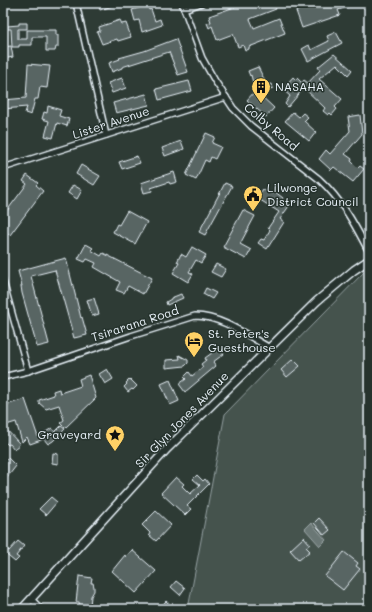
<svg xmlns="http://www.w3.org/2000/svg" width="372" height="612" font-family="Mali,sans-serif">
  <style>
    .green { fill: #45524e; stroke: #96a2a3 }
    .water { fill: #6b7775; stroke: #9da8a9 }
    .building { fill: #596563; stroke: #e8f1f8 }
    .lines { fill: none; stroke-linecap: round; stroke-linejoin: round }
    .minor-casing { stroke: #e8f1f8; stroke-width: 8 }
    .secondary-casing { stroke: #e8f1f8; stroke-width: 10 }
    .minor { stroke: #26332d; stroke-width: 5 }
    .secondary { stroke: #26332d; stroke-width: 7 }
    .labels { text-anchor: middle; stroke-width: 3; stroke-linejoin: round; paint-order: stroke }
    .poi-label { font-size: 12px; fill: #e8f1f8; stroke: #26332d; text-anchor: start }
    .street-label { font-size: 12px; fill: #e8f1f8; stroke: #26332d }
  </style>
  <rect width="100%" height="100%" fill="#2e3b35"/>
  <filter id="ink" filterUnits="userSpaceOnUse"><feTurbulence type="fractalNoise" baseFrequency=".025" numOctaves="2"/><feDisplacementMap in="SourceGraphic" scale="8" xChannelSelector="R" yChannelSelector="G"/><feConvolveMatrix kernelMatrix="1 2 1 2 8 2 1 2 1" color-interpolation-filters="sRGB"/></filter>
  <g filter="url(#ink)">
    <!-- green -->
    <path class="green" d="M367,269H369V609H188L225,414Z"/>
    <!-- water -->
    <path class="water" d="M311,523L326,540L320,546L305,529Z"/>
    <!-- building -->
    <g class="building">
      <path d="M98,3H119V4L100,10Z"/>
      <path d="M246,3H274L276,9L250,19L254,28L279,18L285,33L249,47V49L245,51L243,45L238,47L233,34L217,40L212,26L209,28L207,23L211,22L209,16Z"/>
      <path d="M302,3H357V4L338,10L340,15L302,28L296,11L303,8Z"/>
      <path d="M148,5L149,10L151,9L155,21L160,19L162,25L142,32L139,20L135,21L132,10Z"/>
      <path d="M120,20L122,24L126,23L131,37L118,41L117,39L102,44L97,32L100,31L99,27Z"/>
      <path d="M19,23H27V29H18V39H27V30H56V35H58V47H56L55,51H46V37H32V45H19V47H12L11,29H7V26L19,25Z"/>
      <path d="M336,32L342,43L308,61L302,49L309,45L311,50L329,41L327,36Z"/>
      <path d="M176,39L188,72L178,75L169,52L122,67V68L112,72L109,63L120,59L119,58L144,51Z"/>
      <path d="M11,46L13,57L3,59V47Z"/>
      <path d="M334,54L352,70L348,75L337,64L319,79L342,99L335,107L337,109L332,115L330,113L328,115L323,111L325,108L304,88L288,107L285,104L290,96L283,90L286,87L285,86L293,77L296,80L297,78L302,83L304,80L308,83L320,70L318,67Z"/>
      <path d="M28,64L50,66L47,88L40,87L38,99H35L31,115L25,113L27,107L3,109V100L26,98Z"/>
      <path d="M258,67L267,85L272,84L273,88L258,93L274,108L266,117L247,100L255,91L251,75L250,76L248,71Z"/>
      <path d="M122,78L126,88L112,93L108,83Z"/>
      <path d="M189,81L192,91L159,100L156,89Z"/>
      <path d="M146,94L149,105L116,113L113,103Z"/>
      <path d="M48,106L61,110L59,116L69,119L67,126L57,123L53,138L45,136L49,121L42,119L44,112L47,113Z"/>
      <path d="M293,112L299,117L303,113L308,117L304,121L316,132L309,141L285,121Z"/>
      <path d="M360,115L362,134L345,154L352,159L351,161L358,168L360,166L364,169L353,182L334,167L331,170L319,159L326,150L330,154L350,131L348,117Z"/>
      <path d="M206,133L215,137L212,143L221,147L215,159L211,157L209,162L205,160L196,180L186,175Z"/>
      <path d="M181,141L184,149L165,156L162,148Z"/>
      <path d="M137,156L140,163L122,169L119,162Z"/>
      <path d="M81,165L100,176L94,185L76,174Z"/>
      <path d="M174,172L177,182L170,184L169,182L151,188L152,191L144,193L141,183Z"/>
      <path d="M27,175L38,183L36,185L43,191L10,235L3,229L5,224L3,223V216L27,184L23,181Z"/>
      <path d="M225,183L232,186L205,235L199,232Z"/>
      <path d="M73,185L82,190L77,199L68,193Z"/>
      <path d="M263,189L271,194L274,191L283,198L281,201L289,206L280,219L284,222L267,249L258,243L261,239L264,240L270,230L268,228L279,212L257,198Z"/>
      <path d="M243,210L255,216L240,244L251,250L246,259L223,247Z"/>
      <path d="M127,211L147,222L135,244L113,232L117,224L119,225Z"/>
      <path d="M86,244L93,248L91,250L101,256L103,253L152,278L143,294L128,286L124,293L116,290L120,282L94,267L96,263L87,259L85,262L78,259Z"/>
      <path d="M192,247L206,255L201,263L196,260L189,272L193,274L188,282L173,273L179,263L177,262L181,254L186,257Z"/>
      <path d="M66,258L81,318L82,317L87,335L74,338L55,270L31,276L49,344L37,347L22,293L21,286H22L18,271Z"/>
      <path d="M216,264L226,269L221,277L211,272Z"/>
      <path d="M206,288L216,293L212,299L203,294Z"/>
      <path d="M181,294L183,298L167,305L166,302L171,299V298Z"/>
      <path d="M94,298L99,314L92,316L87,300Z"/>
      <path d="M219,348L224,354L213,362L216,366L185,392L179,384L186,379L184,377L189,372L192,376L203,367L201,364L206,360L205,358Z"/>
      <path d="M179,355L188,360V363L185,366L166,368V360L180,359Z"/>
      <path d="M293,359L300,366L287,377L281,370Z"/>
      <path d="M107,369L113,379L105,384L99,374Z"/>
      <path d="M89,375L96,398L65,428L60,423L64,420L59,405L46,409L39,403V400L54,395L53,391L59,389L60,393L81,386L79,379Z"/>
      <path d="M130,379L137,386L133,390L132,389L128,392L124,387L127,384L126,383Z"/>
      <path d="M170,380L179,401L170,405L161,384Z"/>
      <path d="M25,399L38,437L52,428L55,432L61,426L65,429L53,441L48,444L44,439L30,444L27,437L22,442L16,422L3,426L20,444L14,449L10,444L8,445L3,440V406Z"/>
      <path d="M53,453L58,454V464L52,463Z"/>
      <path d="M8,458L16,466L6,479L3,477V463Z"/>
      <path d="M197,475L203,481L205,479L209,484L187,506L191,509L185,515L161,493L176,477L184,484L182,486L190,494L200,485L193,479Z"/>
      <path d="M51,497L57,502L46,515L39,509Z"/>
      <path d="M156,511L171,525L156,541L149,535L150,533L142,525Z"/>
      <path d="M319,518L330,530L324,535L314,523Z"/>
      <path d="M304,537L310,544L306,547L310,551L299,560L290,550Z"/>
      <path d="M18,541L24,546L16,556L19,558L15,562L3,552V545L9,551Z"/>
      <path d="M132,550L156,571L136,593L112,571L125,555L126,557Z"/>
      <path d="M344,552L358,563L356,566L360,569L343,590L325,576Z"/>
      <path d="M79,576L92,578L91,583H93L94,587V591L91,596L90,606H88V608L80,607L79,602H76Z"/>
      <path d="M176,581L185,588L180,595L171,587Z"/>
      <path d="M166,601L175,609H159Z"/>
    </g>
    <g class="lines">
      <defs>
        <g id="minor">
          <path d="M76,3L106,135"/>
          <path d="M182,3L202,58L215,81L233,108L251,126L319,179C342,200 355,225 369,252"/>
          <path d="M184,9L202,3"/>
          <path d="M3,168L226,97"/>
          <path d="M3,281L28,371"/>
          <path d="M3,377L28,371L131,336L195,316C221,316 248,336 270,348"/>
          <path d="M31,599L41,609"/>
        </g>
        <path id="secondary" d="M22,609L167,449L317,301L354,270L369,260"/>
      </defs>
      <!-- minor casing -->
      <use href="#minor" class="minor-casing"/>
      <!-- secondary casing -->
      <use href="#secondary" class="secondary-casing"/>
      <!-- minor -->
      <use href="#minor" class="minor"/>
      <!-- secondary -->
      <use href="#secondary" class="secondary"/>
    </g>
  </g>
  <!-- icons -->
  <defs>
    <symbol id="building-pin" viewBox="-11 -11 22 30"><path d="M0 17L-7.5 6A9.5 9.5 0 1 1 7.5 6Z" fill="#ffd166" stroke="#26332d"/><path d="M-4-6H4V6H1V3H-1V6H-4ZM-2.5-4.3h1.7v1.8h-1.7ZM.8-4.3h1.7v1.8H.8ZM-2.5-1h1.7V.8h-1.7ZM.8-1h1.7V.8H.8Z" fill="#111"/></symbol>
    <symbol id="civic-pin" viewBox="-11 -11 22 30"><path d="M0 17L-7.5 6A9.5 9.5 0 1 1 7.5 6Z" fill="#ffd166" stroke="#26332d"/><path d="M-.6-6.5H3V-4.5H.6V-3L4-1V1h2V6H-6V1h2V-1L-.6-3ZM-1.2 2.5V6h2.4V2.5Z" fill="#111"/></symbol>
    <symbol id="hotel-pin" viewBox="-11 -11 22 30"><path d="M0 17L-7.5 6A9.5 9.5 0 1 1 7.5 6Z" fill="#ffd166" stroke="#26332d"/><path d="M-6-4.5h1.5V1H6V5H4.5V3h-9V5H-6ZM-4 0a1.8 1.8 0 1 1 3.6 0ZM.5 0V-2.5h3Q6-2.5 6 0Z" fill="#111"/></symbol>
    <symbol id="sight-pin" viewBox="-11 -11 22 30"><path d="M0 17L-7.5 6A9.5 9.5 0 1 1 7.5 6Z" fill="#ffd166" stroke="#26332d"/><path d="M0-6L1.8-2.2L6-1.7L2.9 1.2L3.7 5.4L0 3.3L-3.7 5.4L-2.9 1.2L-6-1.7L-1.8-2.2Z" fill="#111"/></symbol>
  </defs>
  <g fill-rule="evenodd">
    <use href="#building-pin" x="250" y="76" width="22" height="30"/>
    <use href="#civic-pin" x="242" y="184" width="22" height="30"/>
    <use href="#hotel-pin" x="183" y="330" width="22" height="30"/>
    <use href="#sight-pin" x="104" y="424" width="22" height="30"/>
  </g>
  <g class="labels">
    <!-- poi labels -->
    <g class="poi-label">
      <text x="275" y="91">NASAHA</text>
      <text x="267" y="192">Lilwonge<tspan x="267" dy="14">District Council</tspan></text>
      <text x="208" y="338">St. Peter's<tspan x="208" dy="14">Guesthouse</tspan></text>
      <text x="101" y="439" text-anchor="end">Graveyard</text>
    </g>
    <!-- street labels -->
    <g class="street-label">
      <text transform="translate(111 123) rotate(-18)" y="4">Lister Avenue</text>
      <text transform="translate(271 127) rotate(40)" y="4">Colby Road</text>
      <text transform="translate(135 324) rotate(-18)" y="4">Tsirarana Road</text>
      <text transform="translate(182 420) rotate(-46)" y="4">Sir Glyn Jones Avenue</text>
    </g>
  </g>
  <!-- margin -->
  <rect width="372" height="612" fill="none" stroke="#26332d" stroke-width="16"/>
  <rect x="8" y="8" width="356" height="596" fill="none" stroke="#e8f1f8" stroke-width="1.5" filter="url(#ink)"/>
</svg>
